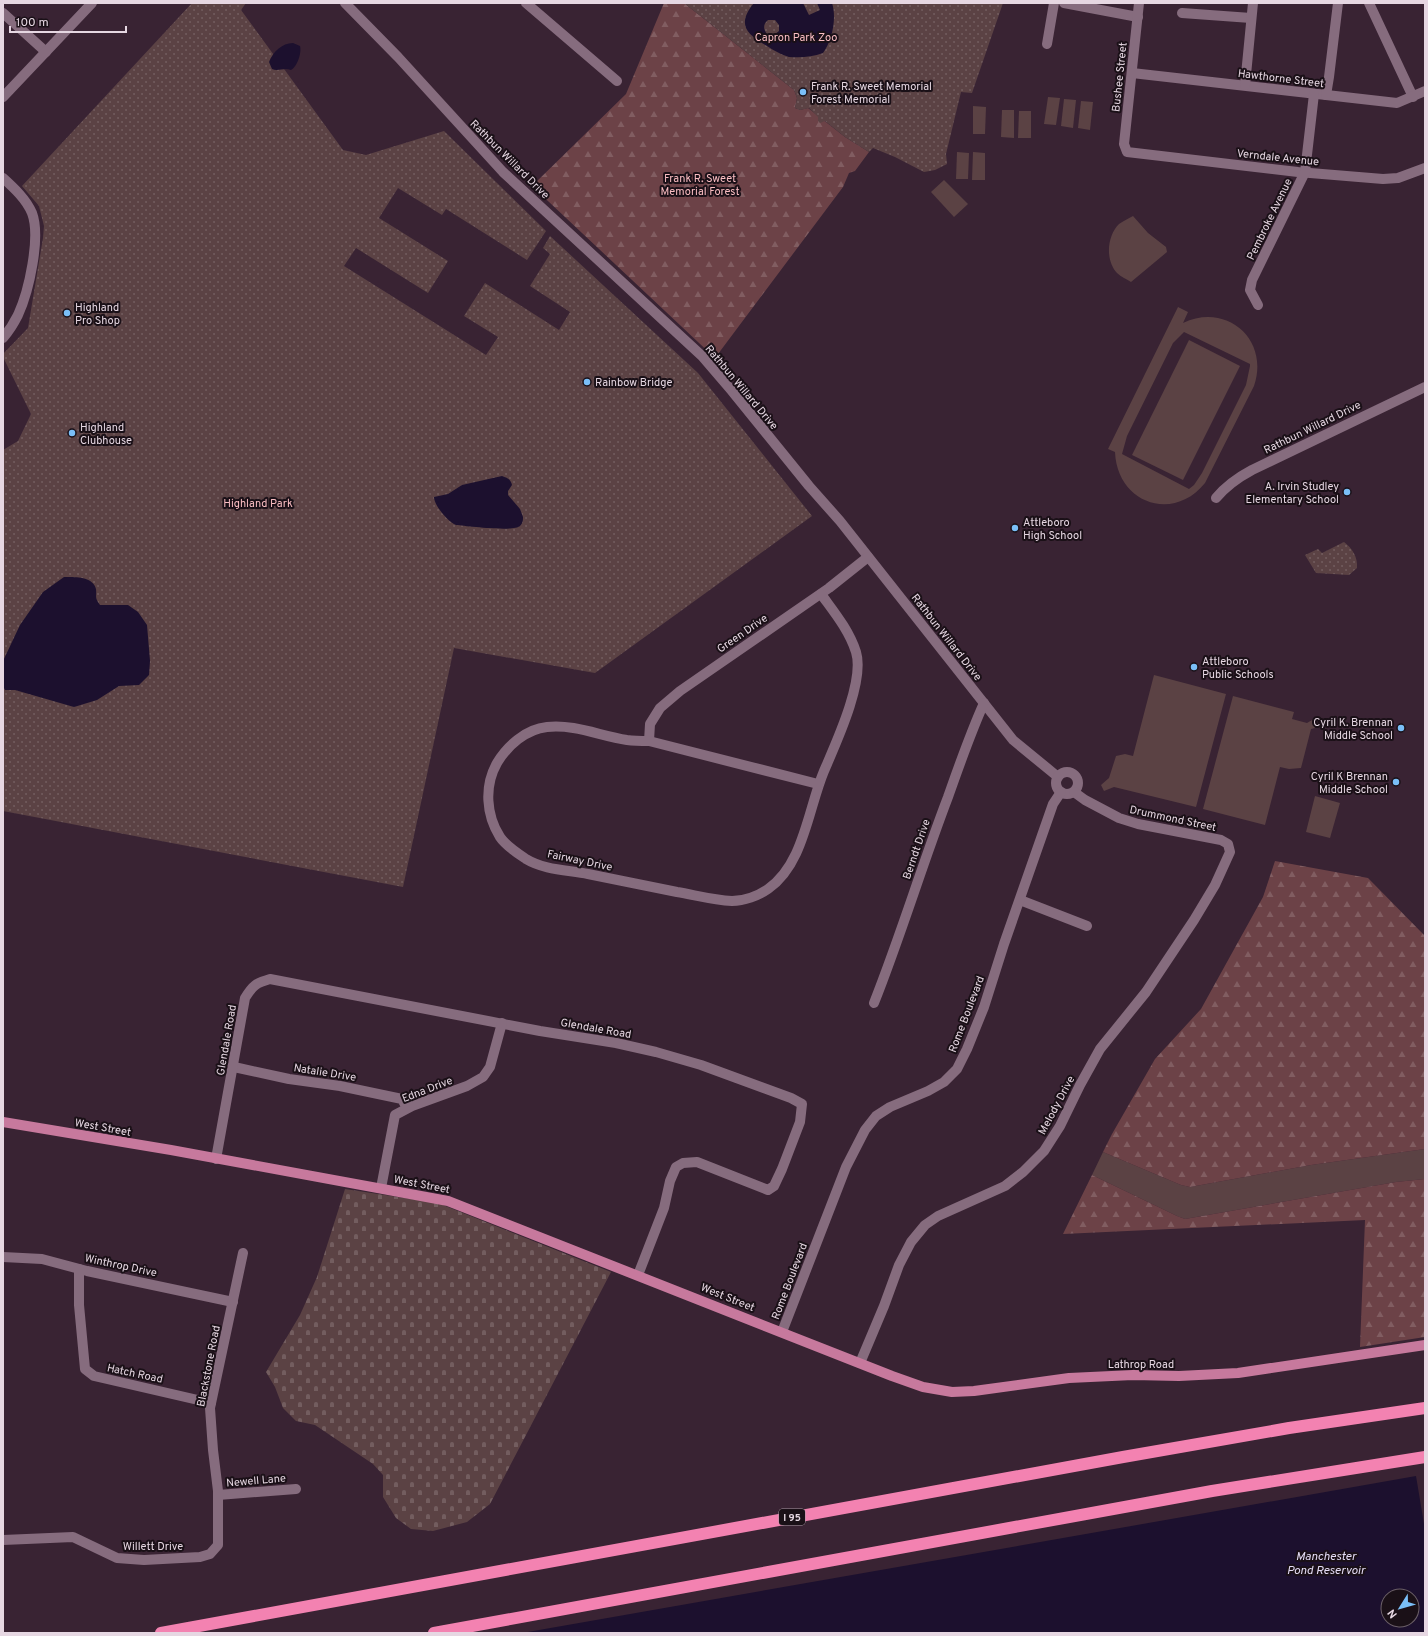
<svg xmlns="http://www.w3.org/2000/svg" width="1428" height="1636" font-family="Overpass,sans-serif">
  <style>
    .grass { fill: #5b4244; fill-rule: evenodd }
    .forest { fill: url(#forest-firs) }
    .cemetery { fill: url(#cemetery-stones) }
    .park { fill: url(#park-dots) }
    .water { fill: #1c102e; fill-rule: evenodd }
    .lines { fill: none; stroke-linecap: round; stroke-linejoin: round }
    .minor { stroke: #866c7e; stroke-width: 10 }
    .major { stroke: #c7799d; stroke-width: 10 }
    .highway { stroke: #f382b1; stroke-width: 12 }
    .poi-dot { fill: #7abff8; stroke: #1a1017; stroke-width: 1.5 }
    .labels { text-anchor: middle; stroke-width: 4; stroke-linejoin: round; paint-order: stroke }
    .shield { fill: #1a1017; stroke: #a99ba5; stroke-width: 1 }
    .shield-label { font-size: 10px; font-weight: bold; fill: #e6d7e2 }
    .park-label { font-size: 11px; fill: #fbbec3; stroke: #1a1017 }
    .street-label { font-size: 11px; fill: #e6d7e2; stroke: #1a1017 }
    .poi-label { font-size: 11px; fill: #e6d7e2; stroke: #1a1017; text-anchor: start }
    .water-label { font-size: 12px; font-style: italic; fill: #e4dcf5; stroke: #1a1017 }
  </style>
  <defs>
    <pattern id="forest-firs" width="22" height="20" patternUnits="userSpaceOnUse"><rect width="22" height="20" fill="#6c4247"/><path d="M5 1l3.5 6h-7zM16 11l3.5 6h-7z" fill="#815d61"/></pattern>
    <pattern id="cemetery-stones" width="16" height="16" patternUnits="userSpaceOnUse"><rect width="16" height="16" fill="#5b4244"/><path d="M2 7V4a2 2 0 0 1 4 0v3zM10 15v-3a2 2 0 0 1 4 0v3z" fill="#735d5f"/></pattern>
    <pattern id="park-dots" width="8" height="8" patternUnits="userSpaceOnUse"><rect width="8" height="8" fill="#5b4244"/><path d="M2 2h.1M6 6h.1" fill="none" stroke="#735d5f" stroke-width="1.8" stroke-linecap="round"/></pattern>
  </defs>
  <rect width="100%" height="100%" fill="#392333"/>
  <!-- grass -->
  <g class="grass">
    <path d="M1048,97L1060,98L1056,125L1044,124Z"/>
    <path d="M1064,99L1076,100L1073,128L1061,126Z"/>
    <path d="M1081,101L1093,102L1090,130L1078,128Z"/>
    <path d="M973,106L986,107L985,134H973Z"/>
    <path d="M1002,110H1014V138L1001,137Z"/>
    <path d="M1019,111H1031V138H1018Z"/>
    <path d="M957,152L969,153L968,179H956Z"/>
    <path d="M973,152L985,153V180H972Z"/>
    <path d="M944,180L968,204L954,217L931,192Z"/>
    <path d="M1133,216L1148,233L1166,247L1167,252L1131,282C1127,279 1121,277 1117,273C1105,260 1107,236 1119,224C1123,221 1128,219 1133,216Z"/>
    <path d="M1178,307L1188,312L1183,323C1226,302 1270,339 1254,386L1205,483C1173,523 1117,503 1115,452L1108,449ZM1184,332L1250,364V366L1246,385L1202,473L1194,485L1189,489L1122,454L1127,436L1173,343Z"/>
    <path d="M1189,340L1240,366L1183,480L1132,455Z"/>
    <path d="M1154,675L1226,694L1196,807L1114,787L1104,791L1101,785L1109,778L1116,756L1125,754L1133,756Z"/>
    <path d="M1233,696L1294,712L1292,719L1307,723L1312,720L1316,724L1315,728L1311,729L1301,768L1289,769L1280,767L1265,825L1203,809Z"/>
    <path d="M1315,796L1340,803L1330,838L1306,832Z"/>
    <path d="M1425,1149V1179L1396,1182L1185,1219L1177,1216L1092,1175L1103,1152L1181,1185L1190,1187L1311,1165Z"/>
  </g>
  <!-- forest -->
  <g class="forest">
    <path d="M664,3H684L794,90L797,98L795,108L800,110L808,108L845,137L869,152L855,171L849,173L843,187L715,358L532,186L626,94Z"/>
    <path d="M1275,861L1368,878L1425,936V1149L1311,1165L1190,1187L1181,1185L1103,1152L1112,1134L1155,1059L1201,1009L1263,897Z"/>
    <path d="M1092,1175L1177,1216L1185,1219L1396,1182L1425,1179V1337L1360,1347L1365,1220L1063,1234Z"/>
  </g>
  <!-- cemetery -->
  <path class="cemetery" d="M345,1189L438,1203L611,1272L490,1504L467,1522L433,1531L411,1529L396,1518L383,1497V1475L373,1464L315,1425L296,1421L283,1408L275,1387L266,1372L300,1315L317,1277Z"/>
  <!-- park -->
  <g class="park">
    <path d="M192,3H246L241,10L343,150L366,155L444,131L546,231L527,260L446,209L442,215L398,188L379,218L448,261L428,293L356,248L344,266L486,355L498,337L464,316L485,283L559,330L570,312L530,286L550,254L543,248L550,236L698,373L812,516L595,673L454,648L403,887L3,811V450L18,441L31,414L3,357V354L28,328L43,238L44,226L39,206L22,186Z"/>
    <path d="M684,3H1003L972,93L961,92L946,154L947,164L935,170L924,172L895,157L873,148L869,152L845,137L825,121L820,123L818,121V117L809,108L800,110L795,108L797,98L794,90Z"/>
    <path d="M1344,542C1352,548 1358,557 1357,568L1349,575L1316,573L1305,555L1318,549L1322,553Z"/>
  </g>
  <!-- water -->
  <g class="water">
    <path d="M754,3H803L809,15L820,10L817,3H832C837,18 832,41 823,53C812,57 801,58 789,57C782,55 773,50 767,46C747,34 736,25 754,3ZM768,20H775L779,25V31L774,35L767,34C763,29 763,24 768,20Z"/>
    <path d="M293,43L300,46C302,53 297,67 291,70C284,67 278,72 272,69L269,62C273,52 282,43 293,43Z"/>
    <path d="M502,476C507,478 511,479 512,485L508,491V495L520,509L523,517C523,520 523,523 520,526C513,532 467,526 456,525C448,522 434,505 434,497L448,494L462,485Z"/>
    <path d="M64,577C74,577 93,576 96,589C97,597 94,597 100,605H128L138,612L147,625L150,661L149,675L139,685L119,686L97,700L74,707L15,690H5L3,686V661L20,625L43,592Z"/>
    <path d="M1416,1476L1425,1530V1633H522ZM1388,1596H1412V1620H1388Z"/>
  </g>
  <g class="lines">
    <!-- minor -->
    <g class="minor">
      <path d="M345,3L398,57L503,172L702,356L732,391L809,486L840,521L1013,740L1058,777"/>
      <path d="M526,3L617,81"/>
      <path d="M1064,3L1138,17"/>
      <path d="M1139,3L1124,144L1127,152L1298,172L1383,179L1398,178L1425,168"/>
      <path d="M1369,3L1413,97"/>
      <path d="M3,13L46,52"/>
      <path d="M1182,13L1251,18"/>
      <path d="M1047,44L1054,3"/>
      <path d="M1132,73L1397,103L1425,91"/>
      <path d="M1245,85L1253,3"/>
      <path d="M1326,95L1329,77L1338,3"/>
      <path d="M3,97L92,3"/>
      <path d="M3,178C14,188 26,199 32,213C41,237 29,291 18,315C14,323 9,331 3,338"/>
      <path d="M1258,305L1250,290L1252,280L1305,172L1314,94"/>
      <path d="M1216,498C1226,486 1237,478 1252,470L1425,387"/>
      <path d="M649,741L650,724L660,708L680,691L829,588L868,557"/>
      <circle cx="1067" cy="783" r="11"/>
      <path d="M818,784L649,741C642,741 635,741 627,740C600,736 575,724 547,727C526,729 507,746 497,763C484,786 486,815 500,837C506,846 517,853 526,859C544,870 568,870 588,874C618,880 647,886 677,892C695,895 713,900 732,901C744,901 758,896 768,889C804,864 808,809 824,771C836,743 865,681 856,652C849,630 834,612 821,594"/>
      <path d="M1020,900L1087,926"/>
      <path d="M874,1003C901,935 922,865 948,797C959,766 970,734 984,703"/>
      <path d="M234,1067L289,1079L340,1086L402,1099L407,1108"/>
      <path d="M216,1159L245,998C253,985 256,983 270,979L540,1031L616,1043L656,1052L701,1065L791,1098L802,1104L800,1122L782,1169L774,1186L768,1190L697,1162L683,1163L676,1167L670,1181L664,1208L638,1275"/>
      <path d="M381,1188L395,1115L412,1106L467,1086L483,1077L490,1067L502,1023"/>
      <path d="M3,1257L42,1259L87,1271L233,1302"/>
      <path d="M79,1269V1305L85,1369L94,1376L211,1403"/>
      <path d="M782,1332L846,1167L865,1130L876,1116L890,1107L928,1091L944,1082L957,1069L967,1049L984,1007L1004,944L1053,804L1061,792"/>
      <path d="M860,1363L884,1306L899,1265L911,1242L925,1225L938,1216L1005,1186L1023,1172L1044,1151L1060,1126L1080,1085L1100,1049L1146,992L1194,920L1215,885L1230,852L1228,844L1221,840L1138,824L1119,818L1085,800L1074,792"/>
      <path d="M218,1495L296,1489"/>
      <path d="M3,1540L73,1537L117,1558L144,1560L200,1557L210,1554L218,1545V1491L213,1450L210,1408L243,1253"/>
    </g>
    <!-- major -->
    <path class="major" d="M3,1122L171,1150L448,1201L892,1376L923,1387L952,1392L974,1391L1069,1378L1133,1375L1179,1376L1238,1373L1425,1345"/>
    <!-- highway -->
    <g class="highway">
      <path d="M161,1633L1123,1457L1289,1428L1425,1408"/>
      <path d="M434,1633L1212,1491L1425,1457"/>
    </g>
  </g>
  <!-- markers -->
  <g class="poi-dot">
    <circle cx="803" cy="92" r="4"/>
    <circle cx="67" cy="313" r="4"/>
    <circle cx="587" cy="382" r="4"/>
    <circle cx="72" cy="433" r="4"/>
    <circle cx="1347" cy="492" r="4"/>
    <circle cx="1015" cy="528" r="4"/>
    <circle cx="1194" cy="667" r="4"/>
    <circle cx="1401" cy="728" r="4"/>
    <circle cx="1396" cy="782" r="4"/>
  </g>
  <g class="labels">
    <!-- shield labels -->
    <rect class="shield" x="779" y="1509" width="26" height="16" rx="3"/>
    <g class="shield-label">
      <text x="792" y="1521">I 95</text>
    </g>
    <!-- park labels -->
    <g class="park-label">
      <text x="796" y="41">Capron Park Zoo</text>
      <text x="700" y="182">Frank R. Sweet<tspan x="700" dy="13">Memorial Forest</tspan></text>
      <text x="258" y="507">Highland Park</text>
    </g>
    <!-- street labels -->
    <g class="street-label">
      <text transform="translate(1119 77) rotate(-84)" y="4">Bushee Street</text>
      <text transform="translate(1281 78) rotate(7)" y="4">Hawthorne Street</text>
      <text transform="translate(1278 157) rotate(6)" y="4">Verndale Avenue</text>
      <text transform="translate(510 159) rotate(45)" y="4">Rathbun Willard Drive</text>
      <text transform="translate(1269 219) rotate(-64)" y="4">Pembroke Avenue</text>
      <text transform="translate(742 387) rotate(50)" y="4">Rathbun Willard Drive</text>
      <text transform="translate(1312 427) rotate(-26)" y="4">Rathbun Willard Drive</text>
      <text transform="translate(742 633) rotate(-35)" y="4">Green Drive</text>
      <text transform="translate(947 637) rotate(52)" y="4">Rathbun Willard Drive</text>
      <text transform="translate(1173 818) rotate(12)" y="4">Drummond Street</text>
      <text transform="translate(916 849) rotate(-71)" y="4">Berndt Drive</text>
      <text transform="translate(580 860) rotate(12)" y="4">Fairway Drive</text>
      <text transform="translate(966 1014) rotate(-69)" y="4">Rome Boulevard</text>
      <text transform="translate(596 1028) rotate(10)" y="4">Glendale Road</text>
      <text transform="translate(226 1040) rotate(-80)" y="4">Glendale Road</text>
      <text transform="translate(325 1072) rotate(9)" y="4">Natalie Drive</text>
      <text transform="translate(427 1089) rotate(-21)" y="4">Edna Drive</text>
      <text transform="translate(1056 1105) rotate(-62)" y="4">Melody Drive</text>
      <text transform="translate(103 1127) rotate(10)" y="4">West Street</text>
      <text transform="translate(422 1184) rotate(11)" y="4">West Street</text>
      <text transform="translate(121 1265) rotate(12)" y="4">Winthrop Drive</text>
      <text transform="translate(789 1281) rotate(-69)" y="4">Rome Boulevard</text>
      <text transform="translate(728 1297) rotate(22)" y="4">West Street</text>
      <text x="1141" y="1368">Lathrop Road</text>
      <text transform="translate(208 1366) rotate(-79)" y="4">Blackstone Road</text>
      <text transform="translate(135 1373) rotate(12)" y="4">Hatch Road</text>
      <text transform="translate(256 1480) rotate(-5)" y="4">Newell Lane</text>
      <text x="153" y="1550">Willett Drive</text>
    </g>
    <!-- poi labels -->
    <g class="poi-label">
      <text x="811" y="90">Frank R. Sweet Memorial<tspan x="811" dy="13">Forest Memorial</tspan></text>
      <text x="75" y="311">Highland<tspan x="75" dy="13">Pro Shop</tspan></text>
      <text x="595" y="386">Rainbow Bridge</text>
      <text x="80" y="431">Highland<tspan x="80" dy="13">Clubhouse</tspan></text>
      <text x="1339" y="490" text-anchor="end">A. Irvin Studley<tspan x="1339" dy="13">Elementary School</tspan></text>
      <text x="1023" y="526">Attleboro<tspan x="1023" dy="13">High School</tspan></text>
      <text x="1202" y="665">Attleboro<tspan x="1202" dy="13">Public Schools</tspan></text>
      <text x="1393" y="726" text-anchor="end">Cyril K. Brennan<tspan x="1393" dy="13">Middle School</tspan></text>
      <text x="1388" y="780" text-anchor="end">Cyril K Brennan<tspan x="1388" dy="13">Middle School</tspan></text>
    </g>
    <!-- water labels -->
    <g class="water-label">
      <text x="1326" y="1560">Manchester<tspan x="1326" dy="14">Pond Reservoir</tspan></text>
    </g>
  </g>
  <!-- border -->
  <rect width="1428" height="1636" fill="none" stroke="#e6d7e2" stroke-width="8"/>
  <!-- north arrow -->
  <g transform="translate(1400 1608) rotate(233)"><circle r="19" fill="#1a1017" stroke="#6c6068"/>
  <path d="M0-3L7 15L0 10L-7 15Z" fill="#7abff8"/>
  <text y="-6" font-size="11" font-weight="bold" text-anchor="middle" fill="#e6d7e2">N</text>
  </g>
  <!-- scale -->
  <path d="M10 26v6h116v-6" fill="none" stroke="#e6d7e2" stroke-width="2"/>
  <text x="16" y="26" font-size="12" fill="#e6d7e2" stroke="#1a1017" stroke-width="3" paint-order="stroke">100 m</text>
</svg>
